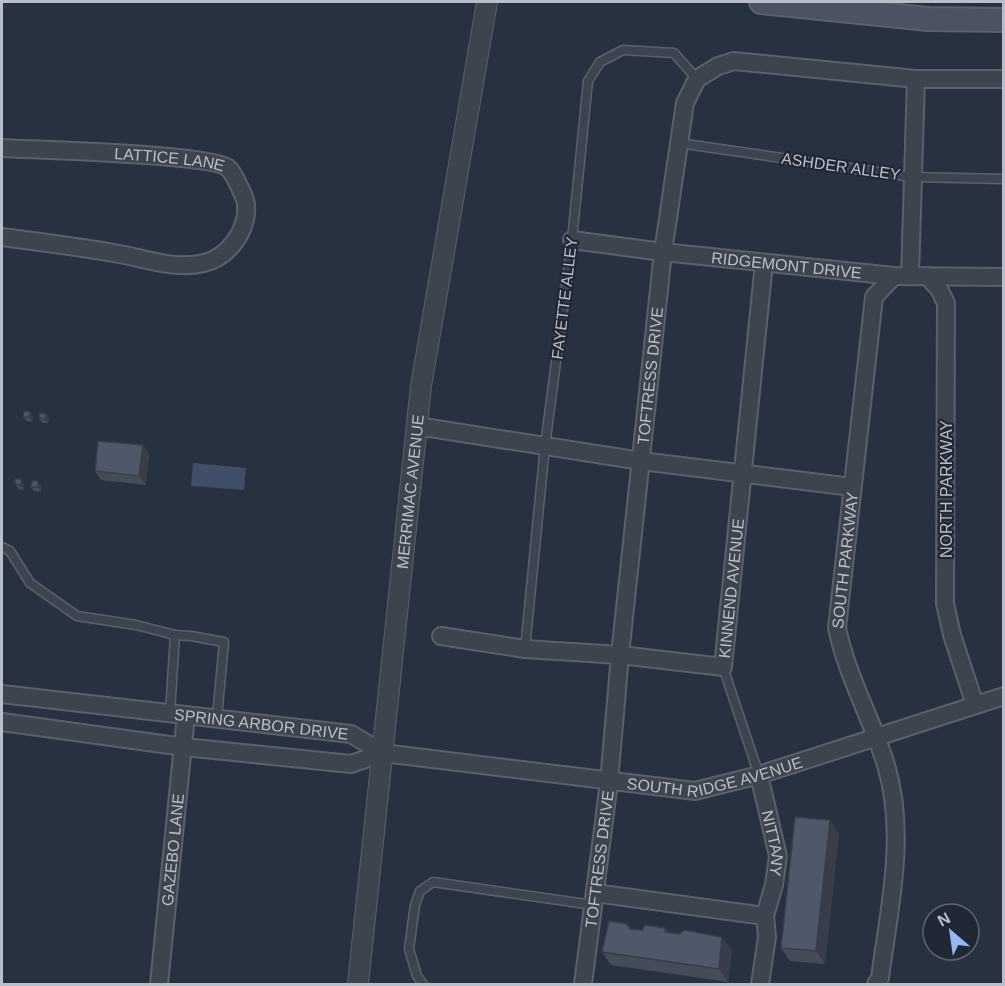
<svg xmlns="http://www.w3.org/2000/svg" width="1005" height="986" font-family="Arial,sans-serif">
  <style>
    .water { fill: #404e67 }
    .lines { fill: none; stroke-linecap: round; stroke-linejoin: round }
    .service-casing { stroke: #5a616d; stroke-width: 11 }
    .minor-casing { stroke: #5a616d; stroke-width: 20 }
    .tertiary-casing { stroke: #5a616d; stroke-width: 22 }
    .secondary-casing { stroke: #5a616d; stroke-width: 26 }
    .service { stroke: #3c4450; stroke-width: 8 }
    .minor { stroke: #3c4450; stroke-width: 16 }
    .tertiary { stroke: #3c4450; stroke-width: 20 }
    .secondary { stroke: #4b5362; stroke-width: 22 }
    .wall { fill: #444c59 }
    .shaded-wall { fill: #373e49 }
    .building { fill: #4f5868; stroke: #373e49; stroke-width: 1.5 }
    .labels { text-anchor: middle; stroke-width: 4.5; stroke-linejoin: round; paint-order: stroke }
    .street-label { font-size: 16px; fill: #b9bfca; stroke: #212835 }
  </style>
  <rect width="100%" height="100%" fill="#283140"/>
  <!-- water -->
  <path class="water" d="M193,463L246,468L244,490L191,486Z"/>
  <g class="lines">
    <defs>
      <g id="service">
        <path d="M679,143L912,177L1004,179"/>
        <path d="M2,547L10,551L30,583L77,616L136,625L175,635L191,636L224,642L217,718"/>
        <path d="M525,649L545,446L572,240L588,81L600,62L623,50L674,53L697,79"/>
        <path d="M723,667L759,775"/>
        <path d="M170,713L175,635"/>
        <path d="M423,984L417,976L409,949L415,905L420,891L433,882L593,905"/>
      </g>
      <g id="minor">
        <path id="s1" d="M2,148C35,150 211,154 228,168C233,172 237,182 240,188C242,193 246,199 246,205C248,230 229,257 204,263C175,270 148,259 119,254C80,247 41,242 2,237"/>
        <path id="s2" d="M572,240L663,252L894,276L1004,277"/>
        <path d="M910,276L916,79"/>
        <path d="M927,276L939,289L946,303L945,603L952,635L975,705"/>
        <path d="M417,426L641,461L852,487"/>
        <path id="s3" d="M441,636L525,649L620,655L723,667L764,263"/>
        <path id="s4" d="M2,694L351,734L383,753L695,791L759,775L1004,696"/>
        <path d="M2,722L184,747L351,764L383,753"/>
        <path id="s5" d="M759,775L778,856L774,885L765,916L767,937L760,984"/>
        <path d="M595,893L765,916"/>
        <path id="s6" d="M159,984L186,715"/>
        <path id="s7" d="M583,984L609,782L620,655L663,252L685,103L697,79L718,66L734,61L916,79H1004"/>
        <path id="s8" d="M876,984L880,978C889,909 907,834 886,765C872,719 847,676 837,628L874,297L894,276"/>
      </g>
      <g id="tertiary">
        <path id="s9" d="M358,984L421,386L487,2"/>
      </g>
      <path id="secondary" d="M761,2L928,19L1004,20"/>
    </defs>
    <!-- service casing -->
    <use href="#service" class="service-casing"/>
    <!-- minor casing -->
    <use href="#minor" class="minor-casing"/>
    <!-- tertiary casing -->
    <use href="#tertiary" class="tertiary-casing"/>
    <!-- secondary casing -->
    <use href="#secondary" class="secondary-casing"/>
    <!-- service -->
    <use href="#service" class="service"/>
    <!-- minor -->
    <use href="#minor" class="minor"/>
    <!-- tertiary -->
    <use href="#tertiary" class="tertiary"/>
    <!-- secondary -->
    <use href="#secondary" class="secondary"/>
  </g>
  <!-- wall -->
  <g class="wall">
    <path d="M30,412L33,417L32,422L27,421L23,417Z"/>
    <path d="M46,414L49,418L48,423H42L39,418Z"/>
    <path d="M143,445L149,454L146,485L101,480L95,471Z"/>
    <path d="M15,484H24V490L18,489Z"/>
    <path d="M41,486V492L34,491L31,487Z"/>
    <path d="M839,833L825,964L790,961L781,948Z"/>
    <path d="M627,924L631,929L642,930L665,928L668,932L732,950L728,982L611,965L602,952Z"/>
  </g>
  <!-- shaded-wall -->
  <g class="shaded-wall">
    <path d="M30,412L33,417L32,422L29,417Z"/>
    <path d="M46,414L49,418L48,423L45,419Z"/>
    <path d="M143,445L149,454L146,485L139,476Z"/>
    <path d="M21,479L24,484V490L21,485Z"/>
    <path d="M38,481L41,486V492L38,487Z"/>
    <path d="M830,820L839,833L825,964L816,951Z"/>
    <path d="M722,937L732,950L728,982L719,969Z"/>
  </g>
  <!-- building -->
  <g class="building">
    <path d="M24,411L30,412L29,417H23Z"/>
    <path d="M40,413L46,414L45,419L39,418Z"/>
    <path d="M98,441L143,445L139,476L95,471Z"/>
    <path d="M15,479H21V485L15,484Z"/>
    <path d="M32,481H38V487H31Z"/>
    <path d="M795,817L830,820L816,951L781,948Z"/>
    <path d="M609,921L627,924L630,929L642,930L645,925L665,928V932L680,934L684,930L722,937L719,969L602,952Z"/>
  </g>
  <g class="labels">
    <!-- street labels -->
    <g class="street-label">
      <text dy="6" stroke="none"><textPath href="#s1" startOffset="168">LATTICE LANE</textPath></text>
      <text transform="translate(841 166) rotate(8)" y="6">ASHDER ALLEY</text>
      <text dy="6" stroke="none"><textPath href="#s2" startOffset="216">RIDGEMONT DRIVE</textPath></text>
      <text transform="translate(564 298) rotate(-83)" y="6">FAYETTE ALLEY</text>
      <text dy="6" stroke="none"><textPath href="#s7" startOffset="612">TOFTRESS DRIVE</textPath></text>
      <text transform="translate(946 489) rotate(-90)" y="6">NORTH PARKWAY</text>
      <text dy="6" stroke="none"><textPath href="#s9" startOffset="495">MERRIMAC AVENUE</textPath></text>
      <text dy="6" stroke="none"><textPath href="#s8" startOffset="436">SOUTH PARKWAY</textPath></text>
      <text dy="6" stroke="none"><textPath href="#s3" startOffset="363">KINNEND AVENUE</textPath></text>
      <text dy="6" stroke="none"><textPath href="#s4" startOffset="261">SPRING ARBOR DRIVE</textPath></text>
      <text dy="6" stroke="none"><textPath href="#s4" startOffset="724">SOUTH RIDGE AVENUE</textPath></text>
      <text dy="6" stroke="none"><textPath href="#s5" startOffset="70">NITTANY</textPath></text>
      <text dy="6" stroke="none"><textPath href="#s6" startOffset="135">GAZEBO LANE</textPath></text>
      <text dy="6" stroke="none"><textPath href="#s7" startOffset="126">TOFTRESS DRIVE</textPath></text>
    </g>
  </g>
  <!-- border -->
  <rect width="1005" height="986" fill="none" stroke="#b9bfca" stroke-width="6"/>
  <!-- north arrow -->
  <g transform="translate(951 932) rotate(331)"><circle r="28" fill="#212835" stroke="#5e6471" stroke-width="1.5"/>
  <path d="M0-4.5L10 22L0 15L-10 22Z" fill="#98b7f0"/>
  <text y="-9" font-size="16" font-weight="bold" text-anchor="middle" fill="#b9bfca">N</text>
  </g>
</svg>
